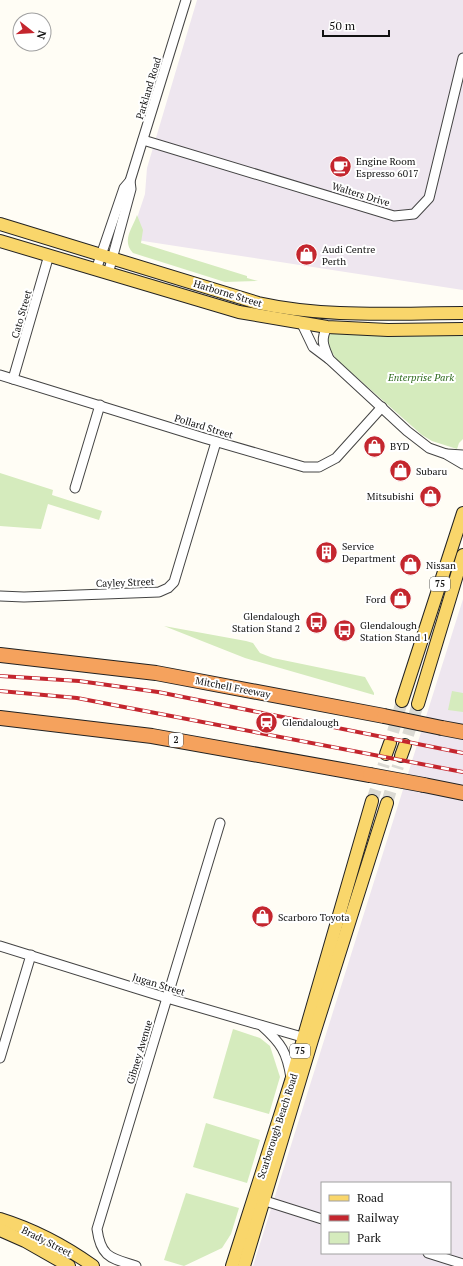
<svg xmlns="http://www.w3.org/2000/svg" width="463" height="1266" font-family="'PT Serif',serif">
  <style>
    .industrial { fill: #eee6ef; fill-rule: evenodd }
    .green { fill: #d5ebbd }
    .lines { fill: none; stroke-linecap: round; stroke-linejoin: round }
    .major-tunnel { stroke: #dbdad3; stroke-width: 12; stroke-dasharray: 12 6; stroke-linecap: butt }
    .minor-casing { stroke: #444; stroke-width: 11 }
    .major-casing { stroke: #222; stroke-width: 14 }
    .highway-casing { stroke: #222; stroke-width: 16 }
    .minor { stroke: #fff; stroke-width: 9 }
    .major { stroke: #f9d66b; stroke-width: 12 }
    .highway { stroke: #f5a25d; stroke-width: 14 }
    .rail-casing { stroke: #c4262e; stroke-width: 4 }
    .rail { stroke: #fff; stroke-width: 2.5; stroke-dasharray: 8; stroke-linecap: butt }
    .highway-bridge-casing { stroke: #222; stroke-width: 16; stroke-linecap: butt }
    .highway-bridge { stroke: #f5a25d; stroke-width: 14 }
    .labels { text-anchor: middle; stroke-width: 4; stroke-linejoin: round; paint-order: stroke }
    .shield { fill: #fff; stroke: #585858; stroke-width: 1 }
    .shield-label { font-size: 9px; font-weight: bold; fill: #111 }
    .street-label { font-size: 10px; fill: #111; stroke: #fff }
    .poi-label { font-size: 10px; fill: #111; stroke: #fff; text-anchor: start }
    .park-label { font-size: 10px; font-style: italic; fill: #2f6b1f; stroke: #fff }
  </style>
  <rect width="100%" height="100%" fill="#fffdf5"/>
  <!-- industrial -->
  <g class="industrial">
    <path d="M197,0H463V290L130,239L145,194L147,168Z"/>
    <path d="M463,599V1266H253ZM322,1183H450V1253H322Z"/>
  </g>
  <!-- green -->
  <g class="green">
    <path d="M137,215L143,230L141,243L247,276V278L258,281L225,282L133,253C121,240 133,228 137,215Z"/>
    <path d="M333,333L463,334V439L459,443L457,449L432,441L422,435L336,359L328,345L326,337Z"/>
    <path d="M0,473L53,490L52,495L102,511L99,520L48,504L41,529L0,526Z"/>
    <path d="M164,626L246,641L253,643L260,653L273,658L365,677L374,693V695L245,658Z"/>
    <path d="M452,691L463,693V712L448,710Z"/>
    <path d="M233,1029L260,1038L270,1046L280,1077L269,1114L213,1098Z"/>
    <path d="M206,1123L260,1140L247,1183L193,1167Z"/>
    <path d="M186,1193L239,1208L231,1234L222,1248L184,1266L164,1260Z"/>
  </g>
  <g class="lines">
    <!-- major-tunnel -->
    <g class="major-tunnel">
      <path d="M393,732L402,701"/>
      <path d="M408,735L418,704"/>
      <path d="M372,801L384,764"/>
      <path d="M387,803L398,766"/>
    </g>
    <defs>
      <g id="minor">
        <path d="M143,140L394,216L414,214L429,198L463,58"/>
        <path d="M96,270L124,188L130,181L186,0"/>
        <path d="M108,274L131,189L130,181"/>
        <path d="M302,324L313,347L329,359L407,431L429,448L446,454L463,464"/>
        <path d="M327,327C320,341 324,346 329,359"/>
        <path d="M0,375L204,438L304,467H319L336,458L382,407"/>
        <path d="M13,379L49,255"/>
        <path d="M447,454L463,455"/>
        <path d="M75,488L100,405"/>
        <path d="M0,596L24,597L159,592L168,588L174,582L216,442"/>
        <path d="M0,946L167,998L309,1039"/>
        <path d="M262,1026C281,1043 287,1052 291,1078"/>
        <path d="M0,1058L31,955"/>
        <path d="M259,1199L322,1219"/>
        <path d="M428,1253L463,1264"/>
        <path d="M136,1266C111,1258 101,1258 97,1229L220,823"/>
      </g>
      <g id="major">
        <path d="M0,224L258,303C326,318 394,313 463,313"/>
        <path d="M0,241L239,312L327,327L388,330L463,329"/>
        <path d="M402,701L463,513"/>
        <path d="M418,704L463,555"/>
        <path d="M386,754L390,743"/>
        <path d="M401,756L405,745"/>
        <path d="M0,1219C32,1229 65,1246 93,1266"/>
        <path d="M0,1230L25,1241L69,1266"/>
        <path d="M232,1266L291,1081L372,801"/>
        <path d="M244,1266L312,1040L387,803"/>
      </g>
      <g id="highway">
        <path d="M0,655L156,673L384,716"/>
        <path d="M0,718L152,736L370,775"/>
        <path d="M442,728L463,732"/>
        <path d="M424,785L463,793"/>
      </g>
    </defs>
    <!-- minor casing -->
    <use href="#minor" class="minor-casing"/>
    <!-- major casing -->
    <use href="#major" class="major-casing"/>
    <!-- highway casing -->
    <use href="#highway" class="highway-casing"/>
    <!-- minor -->
    <use href="#minor" class="minor"/>
    <!-- major -->
    <use href="#major" class="major"/>
    <!-- highway -->
    <use href="#highway" class="highway"/>
    <defs>
      <g id="rail">
        <path d="M0,676L79,681L158,692L463,753"/>
        <path d="M0,691L77,698L463,772"/>
      </g>
    </defs>
    <!-- rail casing -->
    <use href="#rail" class="rail-casing"/>
    <!-- rail -->
    <use href="#rail" class="rail"/>
    <defs>
      <g id="highway-bridge">
        <path d="M384,716L442,728"/>
        <path d="M370,775L424,785"/>
      </g>
    </defs>
    <!-- highway-bridge casing -->
    <use href="#highway-bridge" class="highway-bridge-casing"/>
    <!-- highway-bridge -->
    <use href="#highway-bridge" class="highway-bridge"/>
  </g>
  <!-- icons -->
  <defs>
    <symbol id="cafe-disc" viewBox="-11 -11 22 22"><circle r="9.5" fill="#c4262e" stroke="#fff"/><path d="M-5.5-4.5H6V0H3Q3 3.5 0 3.5H-2.5Q-5.5 3.5-5.5 0ZM3-3.2v2h1.7v-2ZM-6 4.5H4V6H-6Z" fill="#fff"/></symbol>
    <symbol id="shop-disc" viewBox="-11 -11 22 22"><circle r="9.5" fill="#c4262e" stroke="#fff"/><path d="M-5-2.5h2.3a2.7 3.5 0 0 1 5.4 0H5L5.5 6h-11ZM-1.5-2.5h3a1.5 2.3 0 0 0-3 0Z" fill="#fff"/></symbol>
    <symbol id="building-disc" viewBox="-11 -11 22 22"><circle r="9.5" fill="#c4262e" stroke="#fff"/><path d="M-4-6H4V6H1V3H-1V6H-4ZM-2.5-4.3h1.7v1.8h-1.7ZM.8-4.3h1.7v1.8H.8ZM-2.5-1h1.7V.8h-1.7ZM.8-1h1.7V.8H.8Z" fill="#fff"/></symbol>
    <symbol id="bus-disc" viewBox="-11 -11 22 22"><circle r="9.5" fill="#c4262e" stroke="#fff"/><path d="M-5-6H5V4H4V6H2V4H-2V6H-4V4H-5ZM-3.5-4V0h7V-4ZM-3.5 1.2v1.5H-2V1.2ZM2 1.2v1.5H3.5V1.2Z" fill="#fff"/></symbol>
    <symbol id="station-disc" viewBox="-11 -11 22 22"><circle r="9.5" fill="#c4262e" stroke="#fff"/><path d="M-3-6H3Q5-6 5-4V2Q5 4 3 4L4.5 6H3L1.5 4h-3L-3 6H-4.5L-3 4Q-5 4-5 2V-4Q-5-6-3-6ZM-3.5-4v3h7v-3ZM-3.5 1v1.5H-2V1ZM2 1v1.5H3.5V1Z" fill="#fff"/></symbol>
  </defs>
  <g fill-rule="evenodd">
    <use href="#cafe-disc" x="328" y="154" width="25" height="25"/>
    <use href="#shop-disc" x="294" y="242" width="25" height="25"/>
    <use href="#shop-disc" x="362" y="434" width="25" height="25"/>
    <use href="#shop-disc" x="388" y="458" width="25" height="25"/>
    <use href="#shop-disc" x="418" y="484" width="25" height="25"/>
    <use href="#building-disc" x="314" y="540" width="25" height="25"/>
    <use href="#shop-disc" x="398" y="552" width="25" height="25"/>
    <use href="#shop-disc" x="388" y="586" width="25" height="25"/>
    <use href="#bus-disc" x="304" y="610" width="25" height="25"/>
    <use href="#bus-disc" x="332" y="618" width="25" height="25"/>
    <use href="#station-disc" x="254" y="710" width="25" height="25"/>
    <use href="#shop-disc" x="250" y="904" width="25" height="25"/>
  </g>
  <g class="labels">
    <!-- shield labels -->
    <g class="shield">
      <rect x="430" y="577" width="20" height="14" rx="3"/>
      <rect x="169" y="733" width="14" height="14" rx="3"/>
      <rect x="290" y="1044" width="20" height="14" rx="3"/>
    </g>
    <g class="shield-label">
      <text x="440" y="587">75</text>
      <text x="176" y="743">2</text>
      <text x="300" y="1054">75</text>
    </g>
    <!-- street labels -->
    <g class="street-label">
      <text transform="translate(148 88) rotate(-73)" y="4">Parkland Road</text>
      <text transform="translate(361 194) rotate(17)" y="4">Walters Drive</text>
      <text transform="translate(228 293) rotate(17)" y="4">Harborne Street</text>
      <text transform="translate(21 314) rotate(-74)" y="4">Cato Street</text>
      <text transform="translate(204 426) rotate(17)" y="4">Pollard Street</text>
      <text transform="translate(125 582) rotate(-2)" y="4">Cayley Street</text>
      <text transform="translate(233 687) rotate(11)" y="4">Mitchell Freeway</text>
      <text transform="translate(159 984) rotate(17)" y="4">Jugan Street</text>
      <text transform="translate(139 1052) rotate(-73)" y="4">Gibney Avenue</text>
      <text transform="translate(277 1126) rotate(-72)" y="4">Scarborough Beach Road</text>
      <text transform="translate(47 1241) rotate(27)" y="4">Brady Street</text>
    </g>
    <!-- poi labels -->
    <g class="poi-label">
      <text x="356" y="165">Engine Room<tspan x="356" dy="12">Espresso 6017</tspan></text>
      <text x="322" y="253">Audi Centre<tspan x="322" dy="12">Perth</tspan></text>
      <text x="390" y="450">BYD</text>
      <text x="416" y="475">Subaru</text>
      <text x="414" y="500" text-anchor="end">Mitsubishi</text>
      <text x="342" y="550">Service<tspan x="342" dy="12">Department</tspan></text>
      <text x="426" y="569">Nissan</text>
      <text x="386" y="603" text-anchor="end">Ford</text>
      <text x="300" y="620" text-anchor="end">Glendalough<tspan x="300" dy="12">Station Stand 2</tspan></text>
      <text x="360" y="629">Glendalough<tspan x="360" dy="12">Station Stand 1</tspan></text>
      <text x="282" y="726">Glendalough</text>
      <text x="278" y="921">Scarboro Toyota</text>
    </g>
    <!-- park labels -->
    <g class="park-label">
      <text x="421" y="381">Enterprise Park</text>
    </g>
  </g>
  <!-- legend -->
  <rect x="321" y="1182" width="130" height="72" fill="#ffffff" stroke="#a0a0a0"/>
  <rect x="329" y="1195" width="20" height="6" fill="#f9d66b" stroke="#a0a0a0"/>
  <text x="357" y="1202" font-size="12" fill="#111111">Road</text>
  <rect x="329" y="1215" width="20" height="6" fill="#c4262e" stroke="#a0a0a0"/>
  <text x="357" y="1222" font-size="12" fill="#111111">Railway</text>
  <rect x="329" y="1232" width="20" height="12" fill="#d5ebbd" stroke="#a0a0a0"/>
  <text x="357" y="1242" font-size="12" fill="#111111">Park</text>
  <!-- north arrow -->
  <g transform="translate(32 32) rotate(107)"><circle r="19" fill="#ffffff" stroke="#a0a0a0"/>
  <path d="M0-3L7 15L0 10L-7 15Z" fill="#c4262e"/>
  <text y="-6" font-size="11" font-weight="bold" text-anchor="middle" fill="#111111">N</text>
  </g>
  <!-- scale -->
  <path d="M323 30v6h66v-6" fill="none" stroke="#111111" stroke-width="2"/>
  <text x="329" y="30" font-size="12" fill="#111111" stroke="#ffffff" stroke-width="3" paint-order="stroke">50 m</text>
</svg>
